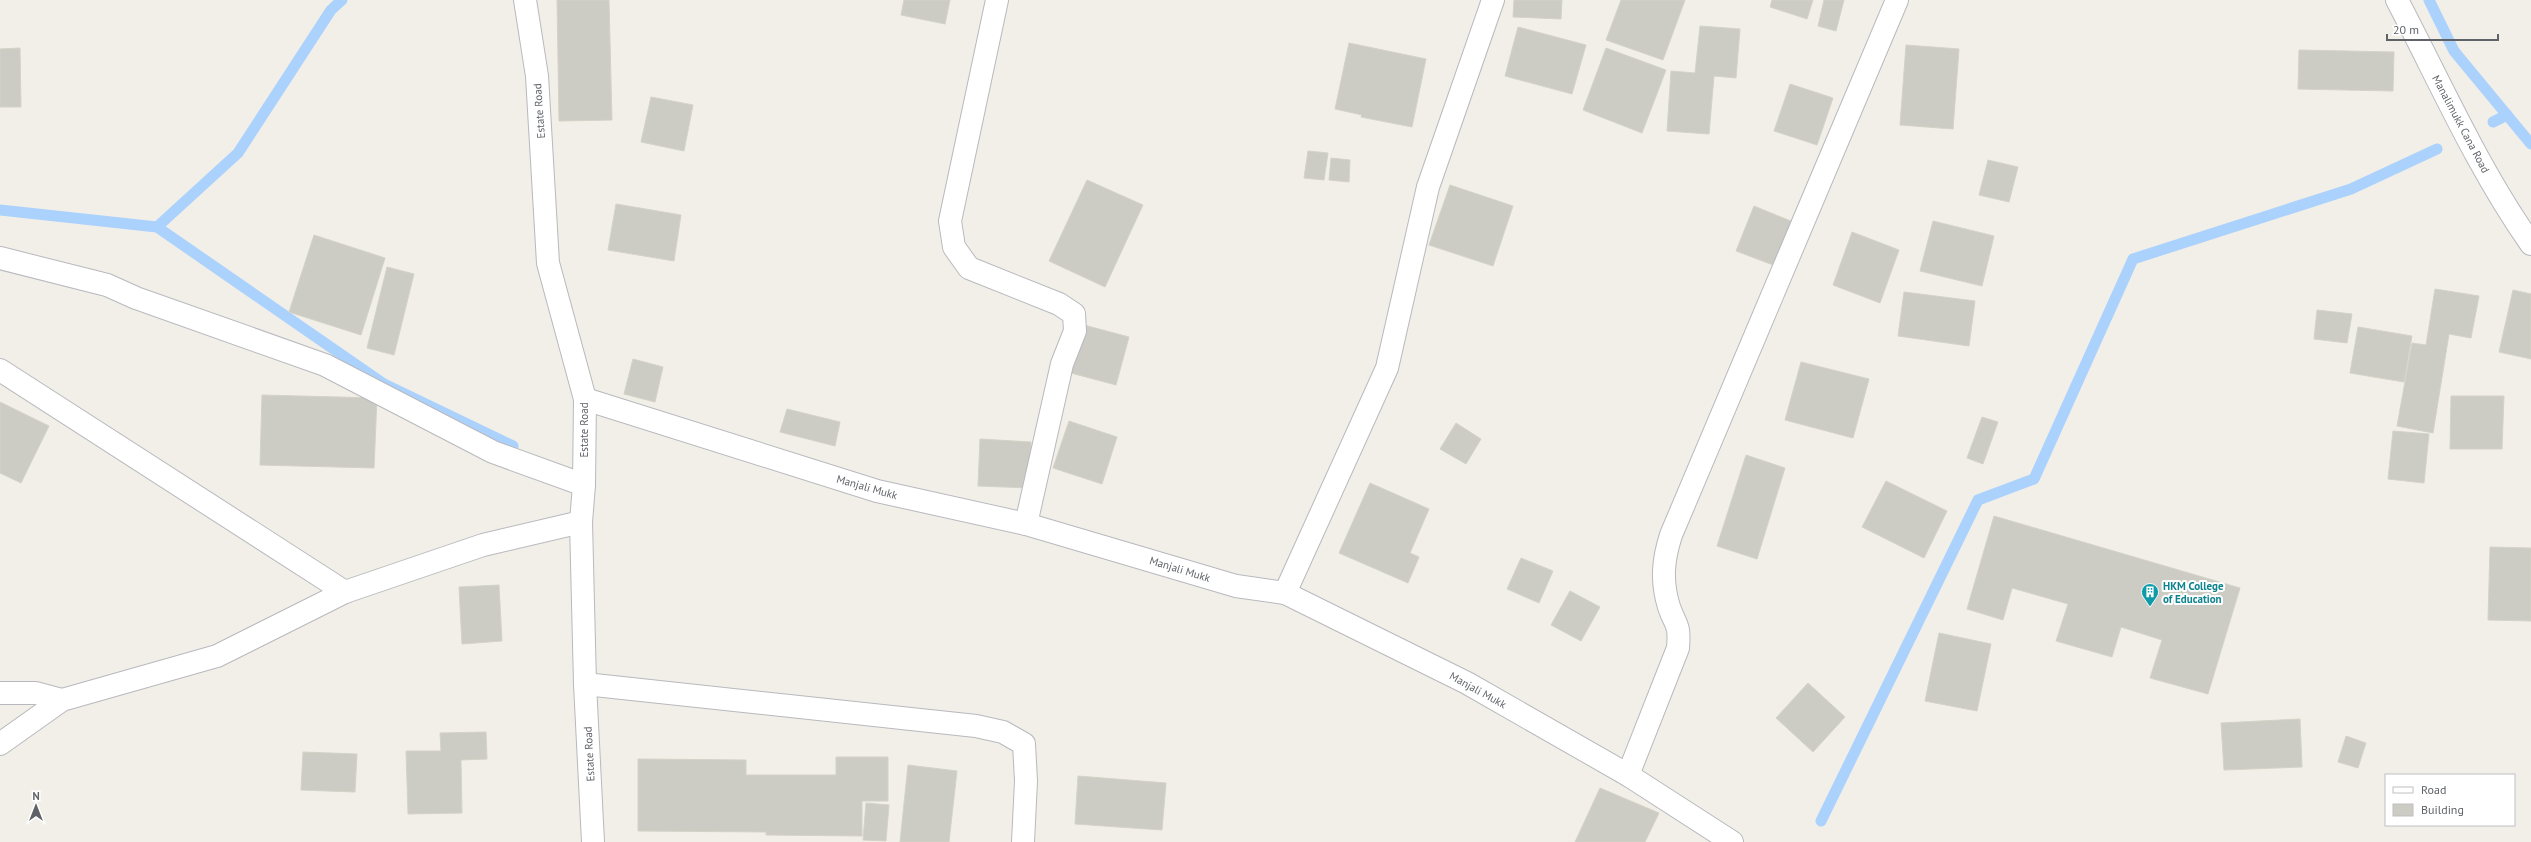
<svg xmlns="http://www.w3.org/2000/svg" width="2531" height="842" font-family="'PT Sans',sans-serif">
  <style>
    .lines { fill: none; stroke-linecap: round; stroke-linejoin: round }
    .stream { stroke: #abd1fd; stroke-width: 11 }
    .building { fill: #cccbc4; stroke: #d5d2c6 }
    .minor-casing { stroke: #b8b9be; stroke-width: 24 }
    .minor { stroke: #fff; stroke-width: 22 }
    .labels { text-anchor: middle; stroke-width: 4; stroke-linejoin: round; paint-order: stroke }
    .street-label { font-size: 11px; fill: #5f6267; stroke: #fff }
    .culture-label { font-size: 11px; font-weight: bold; fill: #0d838f; stroke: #fff; text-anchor: start }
  </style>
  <rect width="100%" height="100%" fill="#f1efe8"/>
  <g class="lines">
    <!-- stream -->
    <g class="stream">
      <path d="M2429,0L2454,51L2531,144"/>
      <path d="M2493,122L2507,115"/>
      <path d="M0,210L157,227L384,384L513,446"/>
      <path d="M157,227L238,153L331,10L342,0"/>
      <path d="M1821,821L1978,500L2034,479L2133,259L2351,189L2437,149"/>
    </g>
  </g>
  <!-- building -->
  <g class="building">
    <path d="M557,0H609L612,120L559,121Z"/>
    <path d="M904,0H950L945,24L901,15Z"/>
    <path d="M1514,0H1562L1561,19L1513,17Z"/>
    <path d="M1621,0H1685L1663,60L1606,40Z"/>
    <path d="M1772,0H1813L1807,19L1770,7Z"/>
    <path d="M1824,0H1844L1836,31L1818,26Z"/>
    <path d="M1700,26L1740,29L1736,78L1714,76L1709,134L1667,131L1671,71L1695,73Z"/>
    <path d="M1518,27L1586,45L1572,94L1505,76Z"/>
    <path d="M1349,43L1426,59L1412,127L1361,117L1362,115L1335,109Z"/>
    <path d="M1906,45L1959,49L1953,129L1900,125Z"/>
    <path d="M20,48L21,107H0V49Z"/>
    <path d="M1606,48L1666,70L1642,133L1583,110Z"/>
    <path d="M2299,50L2394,52L2393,91L2298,89Z"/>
    <path d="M1790,84L1833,98L1817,145L1774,131Z"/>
    <path d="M651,97L693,105L684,151L641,142Z"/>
    <path d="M1308,151L1328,153L1324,180L1304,178Z"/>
    <path d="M1331,158L1350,160L1349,182L1329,180Z"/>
    <path d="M1988,160L2018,167L2009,202L1979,195Z"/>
    <path d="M1087,180L1143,205L1105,287L1049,261Z"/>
    <path d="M1450,185L1513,206L1493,266L1429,245Z"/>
    <path d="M616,204L681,215L674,261L608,250Z"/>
    <path d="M1754,206L1798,224L1781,268L1736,251Z"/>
    <path d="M1933,221L1994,236L1982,286L1920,271Z"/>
    <path d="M1852,232L1899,250L1880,303L1833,285Z"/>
    <path d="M314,235L385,258L361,335L289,312Z"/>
    <path d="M387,267L414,274L394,355L367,348Z"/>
    <path d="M2435,289L2479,296L2471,338L2449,334L2433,433L2397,426L2412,343L2426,345Z"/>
    <path d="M2513,290L2531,294V359L2499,352Z"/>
    <path d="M1904,292L1975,301L1969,346L1898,336Z"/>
    <path d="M2317,310L2352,314L2347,343L2314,339Z"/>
    <path d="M1084,325L1129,337L1116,385L1071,373Z"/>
    <path d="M2358,327L2412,336L2404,382L2350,373Z"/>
    <path d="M633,359L663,367L655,402L624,394Z"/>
    <path d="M1801,362L1869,379L1853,438L1785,420Z"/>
    <path d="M262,395L377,398L374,468L260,465Z"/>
    <path d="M2451,396H2504L2502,449H2450Z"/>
    <path d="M0,402L49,426L21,483L0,473Z"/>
    <path d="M787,409L840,422L835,446L780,432Z"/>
    <path d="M1982,417L1998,422L1983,464L1967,458Z"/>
    <path d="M1069,421L1117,437L1102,484L1053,468Z"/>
    <path d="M1456,423L1481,439L1466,464L1440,449Z"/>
    <path d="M2393,431L2429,434L2424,483L2388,479Z"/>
    <path d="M980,439L1031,442L1029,488L978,486Z"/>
    <path d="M1746,455L1785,468L1757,559L1717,546Z"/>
    <path d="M1886,481L1947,511L1924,558L1862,527Z"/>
    <path d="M1370,483L1429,509L1410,553L1419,557L1408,583L1339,553Z"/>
    <path d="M1994,516L2240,588L2208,694L2150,678L2162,640L2121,627L2112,657L2056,641L2068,604L2012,588L2003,620L1967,609Z"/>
    <path d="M2490,547L2531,548V621L2488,620Z"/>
    <path d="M1521,558L1553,571L1539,603L1507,589Z"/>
    <path d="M499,585L502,641L462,644L459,587Z"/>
    <path d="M1570,591L1600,607L1581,641L1551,625Z"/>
    <path d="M1939,633L1991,644L1977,711L1925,701Z"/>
    <path d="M1808,683L1845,717L1813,752L1776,718Z"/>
    <path d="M2300,719L2302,767L2224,770L2221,723Z"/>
    <path d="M486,732L487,759L461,760L462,813L408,814L406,751H441L440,733Z"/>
    <path d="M2346,736L2366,743L2358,768L2338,762Z"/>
    <path d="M303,752L357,754L355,792L301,790Z"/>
    <path d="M836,757H888V801H862V836L766,835V832L638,831V759L746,760V775H836Z"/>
    <path d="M908,765L957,771L949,842H900Z"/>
    <path d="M1078,776L1166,783L1162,830L1075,824Z"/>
    <path d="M1600,788L1659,813L1645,842H1575Z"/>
    <path d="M866,803L889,805L886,841L863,840Z"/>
  </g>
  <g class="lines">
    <defs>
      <g id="minor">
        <path d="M525,0L537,76L548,263L585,399L584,485L581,522L585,684L593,842"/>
        <path d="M997,0L950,221L954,247L969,268L1059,304L1074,314L1075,331L1062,364L1026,524"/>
        <path d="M2397,0C2440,82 2478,169 2531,244"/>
        <path d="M0,258L107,285L136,298L325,365L493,452L584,485"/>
        <path d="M0,370L345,592"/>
        <path d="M585,399L877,491L1026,524L1236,586L1285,593L1467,683L1628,775L1732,842"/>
        <path d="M1285,593L1387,368L1428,187L1493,0"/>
        <path d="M585,684L976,726L1003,732L1024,744L1026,781L1023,842"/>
        <path d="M0,693H36L62,700"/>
        <path d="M0,744L62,700L217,656L345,592L483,545L581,522"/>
        <path d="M1628,775L1678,648C1680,623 1676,627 1669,607C1661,581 1663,560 1671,535L1897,0"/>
      </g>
    </defs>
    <!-- minor casing -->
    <use href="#minor" class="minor-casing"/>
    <!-- minor -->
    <use href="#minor" class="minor"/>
  </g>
  <!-- icons -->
  <defs>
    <symbol id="building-pin" viewBox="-11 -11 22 30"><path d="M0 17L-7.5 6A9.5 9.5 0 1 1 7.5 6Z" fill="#0f9aa8" stroke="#fff"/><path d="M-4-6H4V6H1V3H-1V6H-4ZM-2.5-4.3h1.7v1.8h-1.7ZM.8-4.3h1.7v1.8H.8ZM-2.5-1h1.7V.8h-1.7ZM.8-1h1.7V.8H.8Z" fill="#fff"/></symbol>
  </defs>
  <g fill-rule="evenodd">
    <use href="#building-pin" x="2140" y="582" width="20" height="27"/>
  </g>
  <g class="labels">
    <!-- street labels -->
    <g class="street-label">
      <text transform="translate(539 111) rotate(-94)" y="4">Estate Road</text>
      <text transform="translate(2461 124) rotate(62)" y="4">Manalimukk Cana Road</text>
      <text transform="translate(584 430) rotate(-90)" y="4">Estate Road</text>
      <text transform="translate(867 487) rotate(16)" y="4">Manjali Mukk</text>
      <text transform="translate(1180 569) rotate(17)" y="4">Manjali Mukk</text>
      <text transform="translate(1478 690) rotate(29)" y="4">Manjali Mukk</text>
      <text transform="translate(589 754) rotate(-93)" y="4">Estate Road</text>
    </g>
    <!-- culture labels -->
    <g class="culture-label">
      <text x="2163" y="590">HKM College<tspan x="2163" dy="13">of Education</tspan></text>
    </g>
  </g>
  <!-- legend -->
  <rect x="2385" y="774" width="130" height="52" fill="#ffffff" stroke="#bfc0c2"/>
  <rect x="2393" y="787" width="20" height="6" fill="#ffffff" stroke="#bfc0c2"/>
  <text x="2421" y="794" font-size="12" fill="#5f6267">Road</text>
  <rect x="2393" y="804" width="20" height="12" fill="#cccbc4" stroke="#bfc0c2"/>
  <text x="2421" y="814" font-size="12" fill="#5f6267">Building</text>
  <!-- north arrow -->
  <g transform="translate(36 806)" stroke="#ffffff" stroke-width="3" paint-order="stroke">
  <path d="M0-3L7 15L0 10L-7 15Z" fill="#5f6267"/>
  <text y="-6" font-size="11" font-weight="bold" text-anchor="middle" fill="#5f6267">N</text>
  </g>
  <!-- scale -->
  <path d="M2387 34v6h111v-6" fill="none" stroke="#5f6267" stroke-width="2"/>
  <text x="2393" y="34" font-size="12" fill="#5f6267" stroke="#ffffff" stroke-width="3" paint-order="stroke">20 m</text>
</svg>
